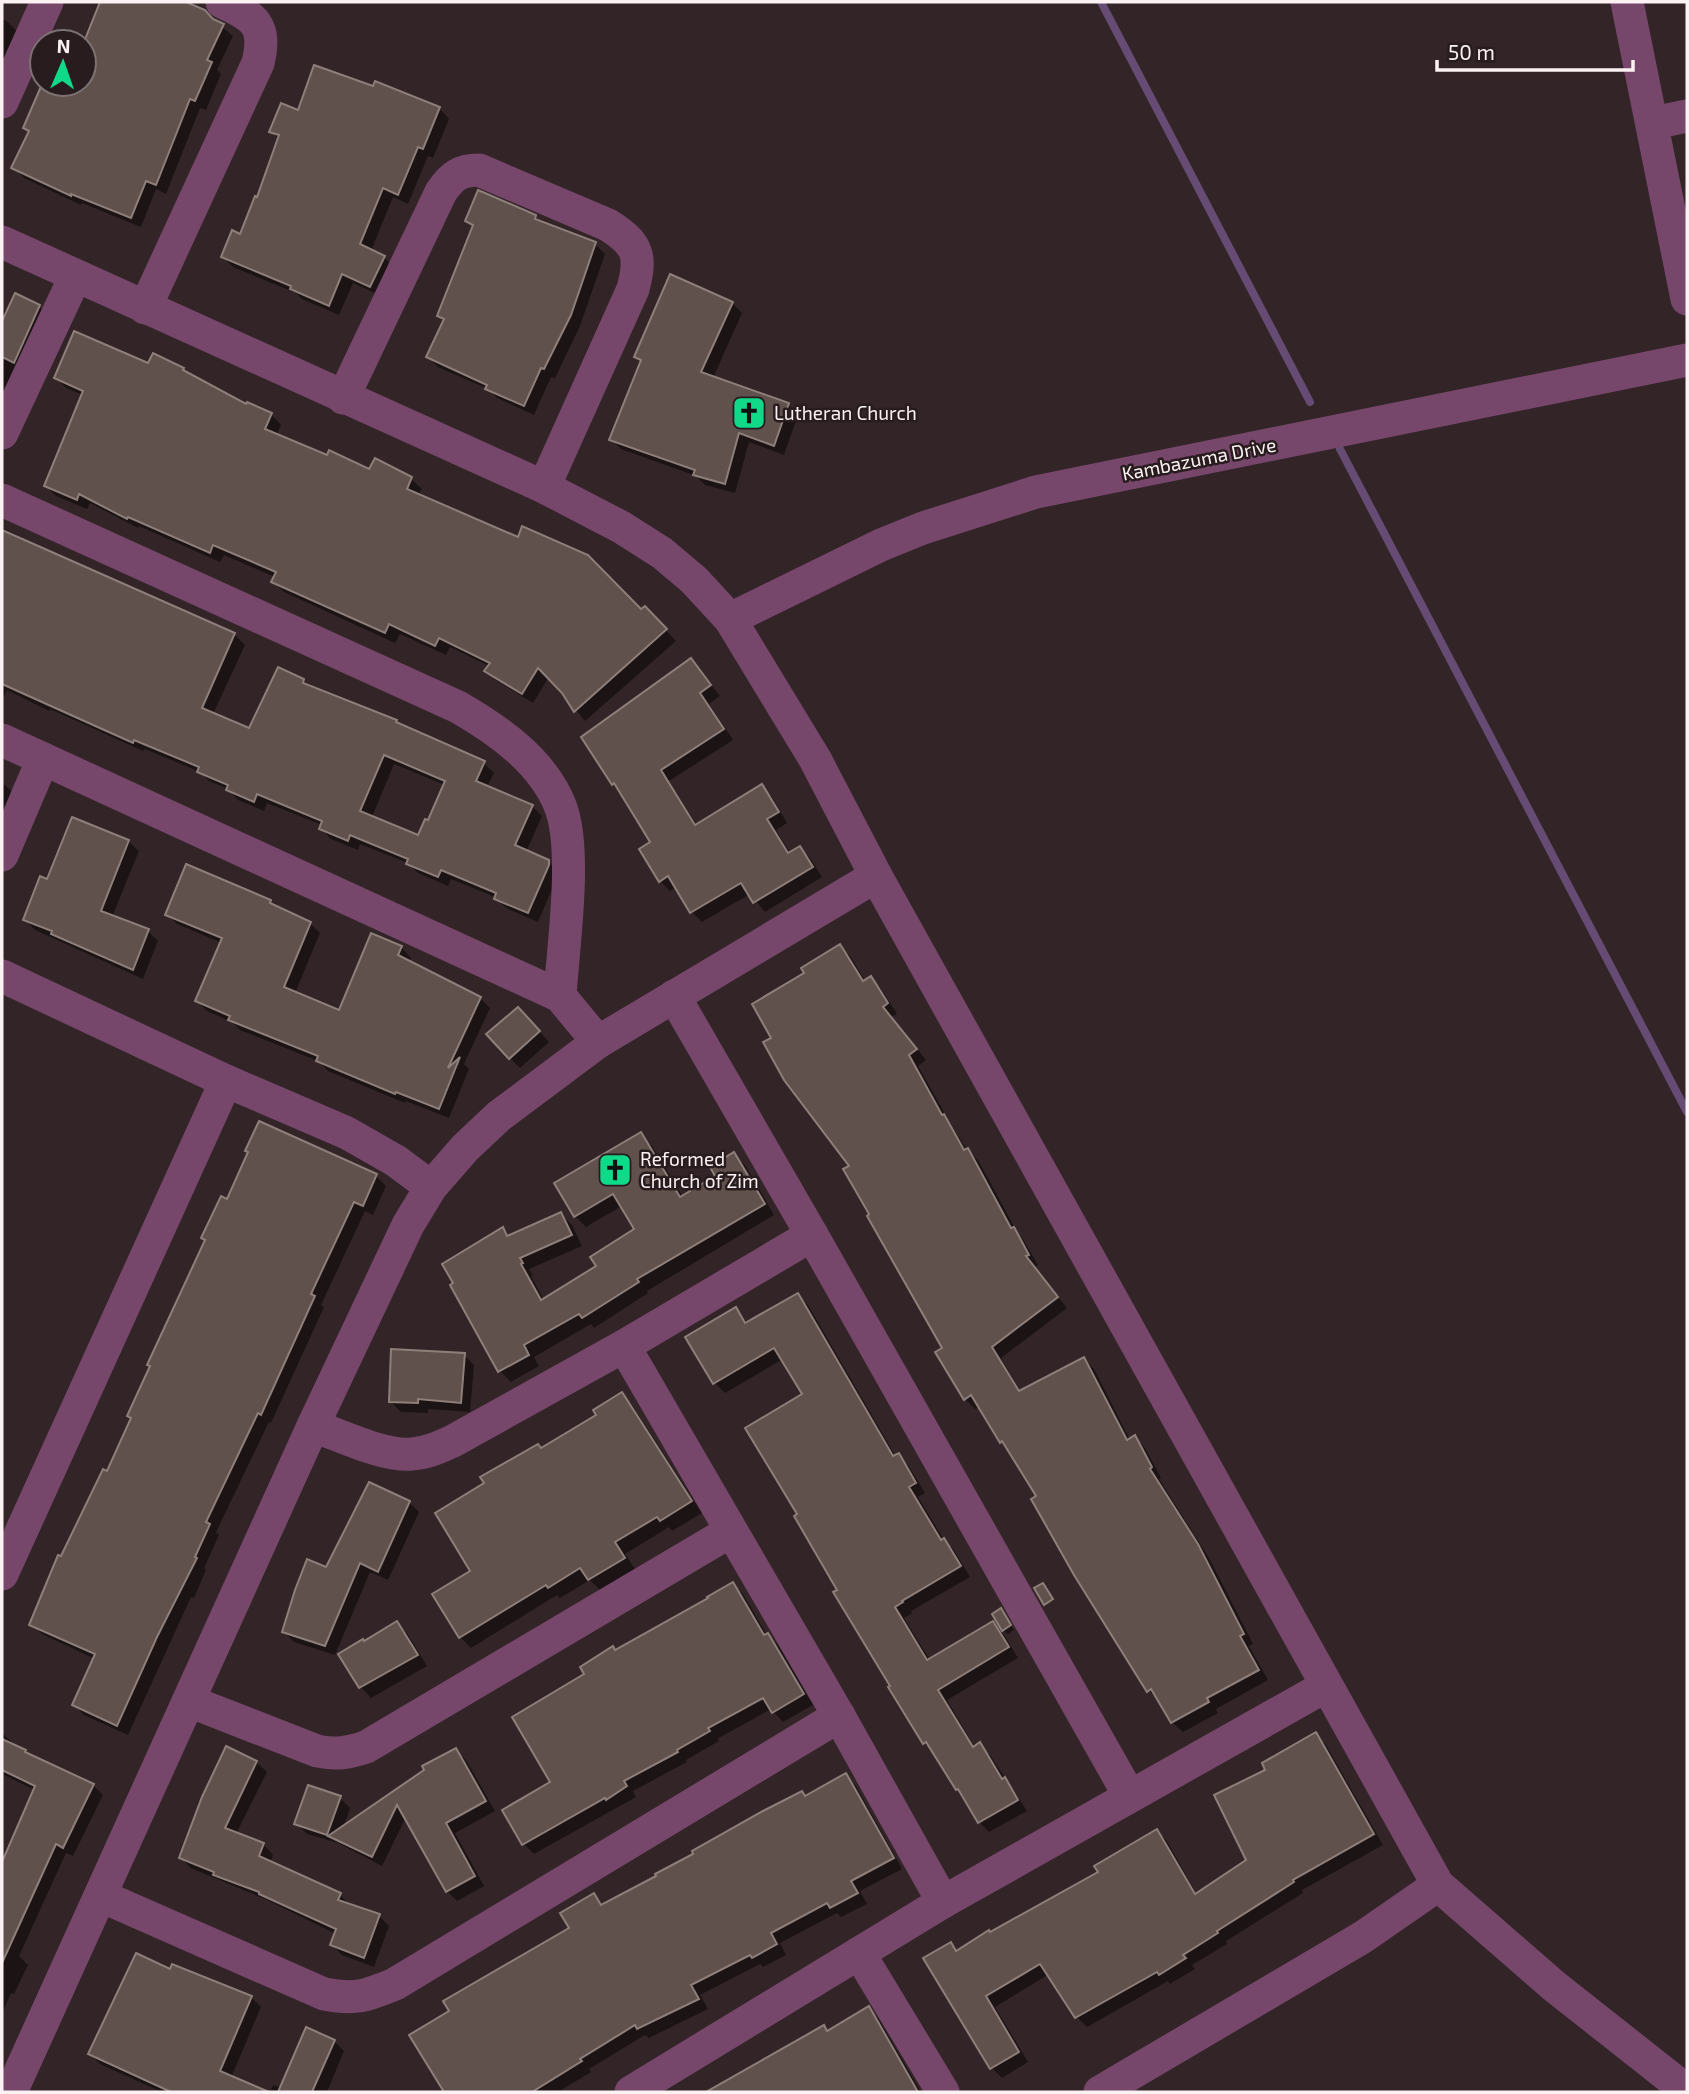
<svg xmlns="http://www.w3.org/2000/svg" width="1689" height="2094" font-family="'Exo 2',sans-serif">
  <style>
    .shadow { fill: #0007; fill-rule: evenodd }
    .lines { fill: none; stroke-linecap: round; stroke-linejoin: round }
    .stream { stroke: #664c74; stroke-width: 8 }
    .building { fill: #60514d; stroke: #8f7f7a; stroke-width: 2; fill-rule: evenodd }
    .minor { stroke: #76466b; stroke-width: 33 }
    .labels { text-anchor: middle; stroke-width: 5; stroke-linejoin: round; paint-order: stroke }
    .poi-label { font-size: 19px; fill: #fcf2f3; stroke: #291c1e; text-anchor: start }
    .street-label { font-size: 19px; fill: #fcf2f3; stroke: #291c1e }
  </style>
  <rect width="100%" height="100%" fill="#332527"/>
  <!-- shadow -->
  <g class="shadow">
    <path d="M102,2H181L204,12L233,36L217,70L221,74L206,110L200,108L166,194L156,189L141,227L82,203L81,205L24,178L14,167L30,133L25,128L43,84H84V47Z"/>
    <path d="M2,19L8,22L20,35L2,77Z"/>
    <path d="M439,108L449,119L433,158L428,156L408,204L393,197L371,251L384,257L394,267L381,296L353,283L339,315L302,299L296,293L233,267L223,257L241,236L258,199L279,139L271,131L299,112Z"/>
    <path d="M535,217L542,224L595,244L605,254L580,326L555,378L551,377L534,415L497,398L488,389L438,367L428,357L444,322L439,316L474,228L467,221Z"/>
    <path d="M16,296L39,307L50,317L2,408V310L8,312Z"/>
    <path d="M732,303L742,313L713,378L788,405L798,415L784,455L749,442L735,493L705,485L696,476L621,449L611,439L642,363L636,357Z"/>
    <path d="M149,366L183,369L189,375L247,406L271,414L281,425L276,436L370,471L375,460L411,479L422,489L418,496L655,619L676,641L585,721L549,677L533,703L497,681L487,671L489,666L450,647L446,655L400,634L395,643L284,592L273,582L275,577L224,555L220,562L139,526L138,528L90,503L87,509L56,496L46,486L83,395L66,388L56,378Z"/>
    <path d="M2,528L21,537L26,542L234,634L245,645L213,714L250,730L303,681L310,687L396,722L400,726L484,763L494,773L487,787L532,806L542,816L526,852L548,861L558,872V875L538,922L506,908L495,897L451,879L448,886L418,873L408,863L360,844L358,850L331,839L321,829L322,825L267,803L264,811L238,800L228,789L209,781L200,772L145,749L143,751L50,709L49,711L7,690L2,700ZM394,764L445,785L429,822L419,837L372,817Z"/>
    <path d="M691,660L720,696L709,704L733,740L669,781L697,825L761,786L772,797L787,823L776,830L791,854L800,848L810,858L822,877L765,912L750,894L702,922L692,912L677,887L670,891L660,881L652,843L621,792L613,784Z"/>
    <path d="M2,782L15,795L2,815Z"/>
    <path d="M128,841L139,851L112,917L148,931L158,941L143,979L35,930L25,920L48,881Z"/>
    <path d="M270,902L276,908L310,923L320,933L295,993L340,1012L401,947L411,958L409,963L480,998L490,1008L464,1064L469,1069L449,1118L406,1101L405,1103L328,1071L318,1061L240,1030L232,1022L207,1011L197,1001L222,943L177,924L167,914Z"/>
    <path d="M840,946L850,956L866,982L871,978L881,989L897,1014L891,1017L926,1060L918,1066L949,1121L967,1150L978,1160L1017,1232L1023,1239L1038,1265L1035,1267L1067,1308L1001,1358L1021,1392L1084,1359L1094,1369L1130,1440L1135,1438L1145,1448L1161,1478L1159,1479L1209,1558L1253,1644L1249,1646L1268,1680L1216,1709L1218,1713L1183,1732L1172,1722L1160,1700L1148,1690L1009,1449L1001,1441L980,1406L975,1409L965,1399L945,1349L872,1215L851,1166L774,1038L807,974Z"/>
    <path d="M528,1019L549,1042L520,1068L510,1058Z"/>
    <path d="M641,1135L652,1146L683,1197L717,1177L734,1154L745,1165L774,1215L647,1291L648,1293L594,1328L591,1324L534,1357L539,1366L511,1382L500,1371L502,1230L510,1237L561,1214L572,1225L582,1246L529,1269L533,1275L531,1276L544,1300L598,1267L637,1230L622,1206L586,1227L575,1216Z"/>
    <path d="M376,1176L386,1186L373,1215L365,1211L321,1305L324,1307L271,1423L269,1422L216,1532L219,1535L204,1568L206,1570L194,1598L191,1597L128,1735L84,1715L74,1705L95,1659L42,1634L31,1624L62,1558L108,1473L228,1202Z"/>
    <path d="M797,1295L808,1305L896,1457L898,1455L908,1465L925,1493L918,1497L944,1540L954,1550L970,1577L911,1611L912,1613L904,1618L930,1660L993,1623L1003,1633L1018,1658L947,1700L975,1748L980,1745L990,1755L1027,1811L989,1832L979,1822L935,1753L925,1743L891,1688L893,1686L800,1515L805,1395L783,1359L725,1393L715,1383L688,1338L735,1309L748,1324Z"/>
    <path d="M464,1355L474,1365L470,1412L428,1409V1413L401,1412L391,1402Z"/>
    <path d="M621,1394L632,1405L702,1513L672,1531L669,1527L625,1554L635,1569L600,1590L590,1580L560,1598L557,1595L471,1648L460,1637L473,1572L542,1450L599,1416Z"/>
    <path d="M409,1502L419,1512L388,1580L370,1572L335,1655L294,1642L284,1632L327,1570Z"/>
    <path d="M733,1584L743,1594L767,1635L778,1645L813,1705L783,1722L771,1709L717,1739L719,1741L686,1760L687,1762L633,1791L636,1797L534,1854L524,1844L504,1810L552,1782L587,1674L616,1651Z"/>
    <path d="M1001,1610L1014,1630L1008,1634L1003,1630Z"/>
    <path d="M397,1623L407,1633L427,1666L371,1698L361,1687L340,1654L365,1643Z"/>
    <path d="M2,1733L14,1744L13,1746L31,1757L93,1785L103,1795L73,1856L66,1853L19,1956L28,1965L14,1994L11,1993L2,2013V1866L35,1790L2,1774Z"/>
    <path d="M1316,1735L1326,1745L1383,1845L1302,1890L1303,1893L1226,1941L1227,1944L1192,1965L1195,1969L1170,1984L1168,1981L1087,2027L1077,2017L1049,1974L995,2007L1028,2062L1002,2078L992,2068L950,1944L957,1951L990,1934L1100,1872L1157,1831L1167,1841L1197,1895L1248,1860L1268,1771Z"/>
    <path d="M456,1750L466,1760L495,1811L455,1833L484,1886L457,1901L447,1891L406,1817L382,1866L338,1843L307,1834L296,1823L340,1798L350,1808L343,1828Z"/>
    <path d="M256,1762L267,1772L236,1834L263,1844L273,1855L270,1863L340,1895L351,1906L379,1916L389,1926L374,1967L342,1955L332,1945L336,1934L267,1900L191,1868L181,1858Z"/>
    <path d="M846,1776L856,1786L902,1869L860,1891L867,1904L841,1917L837,1913L780,1943L786,1955L763,1967L760,1964L700,1995L708,2009L649,2038L645,2035L589,2069L591,2072L558,2092H445L451,2011L572,1929L594,1895L604,1906Z"/>
    <path d="M171,1972L251,1997L261,2007L231,2078L264,2092H162L100,2064L90,2054Z"/>
    <path d="M868,2008L878,2018L921,2092H718L715,2087L824,2027L828,2032Z"/>
    <path d="M334,2041L344,2051L327,2092H270L273,2085L281,2088Z"/>
  </g>
  <g class="lines">
    <!-- stream -->
    <g class="stream">
      <path d="M1101,2L1310,402"/>
      <path d="M1340,449L1687,1112"/>
    </g>
  </g>
  <!-- building -->
  <g class="building">
    <path d="M100,2H186L205,10L213,19L224,24L207,60L212,62L195,101L190,99L156,185L146,181L131,218L71,194V196L11,168L29,131L23,128L42,84H84V42Z"/>
    <path d="M314,65L373,86L375,81L440,107L423,149L418,147L398,195L383,188L360,244L385,256L370,287L342,274L329,306L290,289L291,286L221,257L232,230L240,234L255,196L257,197L279,135L269,132L281,103L298,110Z"/>
    <path d="M478,190L536,215L535,219L596,242L571,315L544,369L541,368L524,406L485,389L487,385L426,357L444,319L437,316L473,225L465,221Z"/>
    <path d="M670,274L733,302L701,372L789,403L774,446L739,433L725,484L693,475L695,470L609,440L641,360L634,357Z"/>
    <path d="M15,293L40,305L14,363L2,357V321Z"/>
    <path d="M74,331L148,363L153,353L184,368L183,370L246,404L247,402L272,413L265,429L327,455L329,450L369,469L375,458L412,477L407,489L518,537L522,526L588,555L641,609L645,606L667,629L574,712L562,693L538,668L522,694L484,671L490,663L439,638L435,646L389,624L385,633L271,582L276,572L213,545L210,553L128,517L127,519L79,494L77,500L44,486L83,391L54,378Z"/>
    <path d="M2,530L235,633L202,708L249,728L278,667L304,679L303,683L397,720L396,722L485,761L476,781L533,805L515,845L549,860V865L528,913L494,899L496,893L441,870L438,877L406,864L408,859L350,835L348,841L319,829L322,821L257,794L254,802L226,790L228,785L197,772L199,767L134,740L133,743L102,729L2,684ZM384,755L445,781L428,820L425,819L418,835L360,811Z"/>
    <path d="M691,658L711,685L700,693L724,729L661,770L695,825L762,784L779,812L767,819L788,853L800,846L813,867L753,903L741,883L690,913L668,876L659,882L639,849L650,842L614,783L612,785L581,737Z"/>
    <path d="M72,817L129,840L101,911L149,929L133,970L51,934L52,931L23,920L40,876L47,879Z"/>
    <path d="M186,864L271,900L270,903L311,922L284,987L339,1010L371,933L402,946L398,955L481,997L448,1068L460,1057L439,1109L396,1092L395,1094L316,1061L318,1056L228,1020L230,1016L195,1001L222,938L165,915Z"/>
    <path d="M840,944L863,981L871,976L888,1003L883,1007L917,1049L909,1055L942,1115L944,1114L964,1150L968,1148L1011,1228L1014,1227L1029,1255L1026,1256L1058,1297L992,1347L1019,1391L1084,1357L1127,1440L1135,1435L1152,1467L1150,1469L1198,1544L1244,1634L1240,1636L1259,1670L1207,1698L1209,1702L1171,1723L1151,1689L1147,1692L1074,1575L1031,1499L1036,1496L1002,1441L1000,1443L971,1395L964,1400L935,1352L942,1348L867,1216L869,1214L843,1169L849,1166L784,1080L763,1042L771,1038L752,1004L804,973L801,968Z"/>
    <path d="M518,1007L540,1031L509,1059L486,1034Z"/>
    <path d="M259,1121L377,1174L363,1206L354,1202L311,1294L315,1296L261,1415L258,1413L206,1522L210,1524L195,1557L197,1558L157,1637L117,1726L72,1705L95,1654L29,1625L58,1555L61,1556L103,1469L107,1471L131,1418L127,1416L150,1366L147,1365L205,1240L201,1238L221,1196L227,1199L248,1152L245,1151Z"/>
    <path d="M641,1132L680,1197L715,1176L710,1167L734,1152L765,1204L637,1279L639,1282L582,1318L579,1314L524,1345L529,1355L498,1372L450,1285L453,1283L442,1264L503,1227L507,1236L561,1212L572,1235L520,1258L523,1263L521,1264L541,1300L596,1266L590,1257L634,1229L613,1194L574,1217L554,1183Z"/>
    <path d="M798,1293L893,1456L899,1453L916,1483L909,1487L941,1540L944,1538L961,1566L902,1601L903,1602L895,1607L927,1660L993,1621L1009,1647L938,1690L973,1747L980,1742L1002,1779L1005,1777L1018,1800L978,1823L958,1789L956,1790L926,1742L923,1744L888,1687L890,1686L833,1592L837,1590L794,1516L797,1514L745,1428L802,1394L774,1348L713,1384L685,1337L736,1307L745,1323Z"/>
    <path d="M391,1349L465,1353L461,1403L418,1399V1403L389,1402Z"/>
    <path d="M622,1392L692,1501L660,1521L657,1517L615,1542L625,1558L588,1580L580,1568L548,1588L546,1585L459,1638L432,1594L470,1571L435,1513L484,1483L480,1477L538,1444L541,1448L596,1415L593,1410Z"/>
    <path d="M369,1482L410,1501L378,1572L360,1563L325,1646L282,1632L295,1590L307,1559L326,1567Z"/>
    <path d="M733,1582L764,1635L768,1633L804,1694L772,1713L763,1698L708,1728L710,1731L677,1750L678,1752L624,1781L627,1786L606,1800L605,1798L522,1845L502,1810L550,1782L512,1717L584,1674L580,1667L613,1646L615,1650L708,1598L707,1597Z"/>
    <path d="M1043,1583L1053,1599L1044,1605L1034,1588Z"/>
    <path d="M1001,1608L1011,1625L1002,1631L992,1614Z"/>
    <path d="M397,1621L418,1655L359,1688L338,1654L363,1639L364,1641Z"/>
    <path d="M1316,1732L1374,1834L1293,1880L1294,1882L1217,1931L1218,1933L1183,1955L1186,1958L1159,1975L1157,1972L1075,2018L1040,1964L986,1996L1019,2052L990,2069L923,1958L951,1942L956,1951L989,1930L990,1932L1098,1872L1094,1866L1157,1829L1195,1894L1246,1860L1214,1795L1265,1770L1262,1763Z"/>
    <path d="M2,1739L26,1750L25,1752L94,1784L63,1848L56,1844L2,1963V1862L35,1786L2,1770Z"/>
    <path d="M226,1746L257,1761L225,1828L264,1843L259,1856L341,1893L338,1900L380,1914L364,1958L330,1945L336,1929L259,1894V1892L213,1875L214,1872L179,1858L202,1797Z"/>
    <path d="M456,1748L486,1801L446,1823L475,1876L446,1892L397,1805L372,1857L328,1836L424,1770L422,1766Z"/>
    <path d="M846,1773L894,1858L851,1881L858,1893L830,1908L827,1903L771,1933L777,1944L752,1958L750,1955L691,1985L699,1999L637,2029L635,2025L580,2059L582,2061L532,2092H444L409,2035L449,2011L443,2001L569,1928L560,1913L594,1893L601,1905L656,1876L655,1874L693,1854L692,1851L763,1811L802,1791L805,1796Z"/>
    <path d="M308,1785L341,1796L327,1835L294,1824Z"/>
    <path d="M136,1953L170,1969L172,1964L252,1996L220,2071L269,2092H171L88,2054Z"/>
    <path d="M869,2006L918,2092H706L824,2025L827,2031Z"/>
    <path d="M306,2027L335,2040L312,2092H278Z"/>
  </g>
  <g class="lines">
    <!-- minor -->
    <g class="minor">
      <path d="M1627,2L1687,299"/>
      <path d="M2,102L47,2"/>
      <path d="M1653,123L1687,116"/>
      <path d="M2,242L544,487L621,527L662,553L694,580L730,619L815,759L876,876L1438,1885L1554,1986L1687,2091"/>
      <path d="M145,308L258,63C267,25 255,17 222,2"/>
      <path d="M343,398L441,192C452,176 460,170 479,170L608,225C638,244 642,255 633,289L544,487"/>
      <path d="M2,433L75,277"/>
      <path d="M2,500L458,707C498,730 544,762 561,808C577,853 563,947 560,996"/>
      <path d="M730,619L881,545L923,528L1036,492L1687,360"/>
      <path d="M2,740L560,996L598,1042"/>
      <path d="M2,855L43,759"/>
      <path d="M2,976L226,1081L347,1133L396,1161L431,1187"/>
      <path d="M674,996L812,1235L1129,1795"/>
      <path d="M624,1346L839,1716L943,1902"/>
      <path d="M313,1426C340,1435 384,1457 412,1454C427,1453 440,1447 453,1441L624,1346L812,1235"/>
      <path d="M2,1574L226,1081"/>
      <path d="M189,1701L317,1751C335,1755 348,1753 366,1747L731,1531"/>
      <path d="M101,1896L324,1994C356,2000 366,1996 395,1984L839,1716"/>
      <path d="M859,1953L943,2092"/>
      <path d="M11,2092L313,1426L408,1225L431,1187L465,1148L499,1116L598,1042L876,876"/>
      <path d="M631,2092L943,1902L1326,1686"/>
      <path d="M1100,2092L1363,1937L1438,1885"/>
    </g>
  </g>
  <!-- icons -->
  <defs>
    <symbol id="church-square" viewBox="-11 -11 22 22"><rect x="-9" y="-9" width="18" height="18" rx="4" fill="#10d98a" stroke="#291c1e"/><path d="M-1.2-6h2.4v3.5h3.3v2.4h-3.3V6h-2.4V-.1h-3.3v-2.4h3.3Z" fill="#111"/></symbol>
  </defs>
  <g fill-rule="evenodd">
    <use href="#church-square" x="730" y="394" width="38" height="38"/>
    <use href="#church-square" x="596" y="1151" width="38" height="38"/>
  </g>
  <g class="labels">
    <!-- poi labels -->
    <g class="poi-label">
      <text x="774" y="420">Lutheran Church</text>
      <text x="640" y="1166">Reformed<tspan x="640" dy="22">Church of Zim</tspan></text>
    </g>
    <!-- street labels -->
    <g class="street-label">
      <text transform="translate(1199 459) rotate(-11)" y="7">Kambazuma Drive</text>
    </g>
  </g>
  <!-- border -->
  <rect width="1689" height="2094" fill="none" stroke="#fcf2f3" stroke-width="7"/>
  <!-- north arrow -->
  <g transform="translate(63 63) rotate(2)"><circle r="33" fill="#291c1e" stroke="#7d7273" stroke-width="2"/>
  <path d="M0-5L12 26L0 18L-12 26Z" fill="#10d98a"/>
  <text y="-10" font-size="19" font-weight="bold" text-anchor="middle" fill="#fcf2f3">N</text>
  </g>
  <!-- scale -->
  <path d="M1437 60v10h196v-10" fill="none" stroke="#fcf2f3" stroke-width="3.5"/>
  <text x="1448" y="60" font-size="21" fill="#fcf2f3" stroke="#291c1e" stroke-width="5" paint-order="stroke">50 m</text>
</svg>
